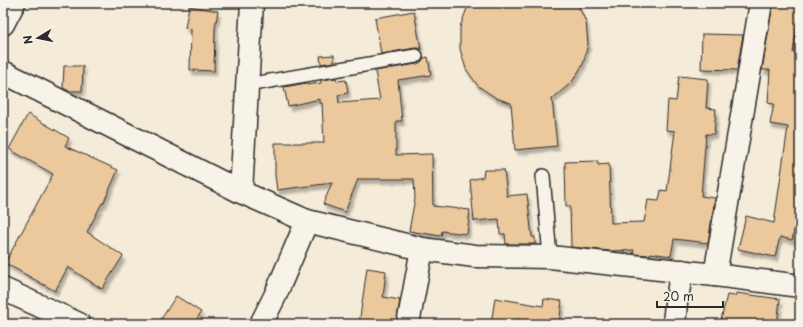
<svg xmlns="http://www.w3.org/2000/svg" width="803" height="327" font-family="'Playpen Sans',sans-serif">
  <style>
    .building { fill: #ecc99d; stroke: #2b2b2b; filter: url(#shadow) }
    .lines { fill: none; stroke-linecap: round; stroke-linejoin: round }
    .lane-casing { stroke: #2b2b2b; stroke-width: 16 }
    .street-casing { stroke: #2b2b2b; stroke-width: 25 }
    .lane { stroke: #f7f3e8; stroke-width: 13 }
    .street { stroke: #f7f3e8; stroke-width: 22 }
  </style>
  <defs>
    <filter id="shadow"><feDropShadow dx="2.5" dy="4.5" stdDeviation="1" flood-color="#0004"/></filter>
  </defs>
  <rect width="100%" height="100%" fill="#f5ebd9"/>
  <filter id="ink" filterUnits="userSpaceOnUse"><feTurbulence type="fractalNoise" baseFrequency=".025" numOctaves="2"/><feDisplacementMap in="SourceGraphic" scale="8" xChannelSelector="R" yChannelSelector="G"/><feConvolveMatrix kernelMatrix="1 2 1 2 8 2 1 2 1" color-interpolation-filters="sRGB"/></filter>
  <g filter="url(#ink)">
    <!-- building -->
    <g class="building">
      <path d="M469,3H577L586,22L588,44L583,64L572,82L552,99L557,146L515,150L511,103L496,98L478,86L466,69L460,49V27Z"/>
      <path d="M773,3H800L793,53L800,55V231L794,230L792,240L780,237L775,257L738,249L746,216L774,223L788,127L770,124L774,104L768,103L770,70H762Z"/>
      <path d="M189,6L218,11L215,28L214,71L190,70L191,29L185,28Z"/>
      <path d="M414,11L421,50L418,48H415L381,54L375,18Z"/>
      <path d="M702,34L743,35L737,70L701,69Z"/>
      <path d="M334,55V62L321,64L320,56Z"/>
      <path d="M428,57L431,75L398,80L402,121H396V155L432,154L433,206L470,210L467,234L442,231L441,236L409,231L415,198L414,179H358L345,212L323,204L332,183L277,190L275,175V143H324L322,103H320V99L288,106L284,87L307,83V85L321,83V80L336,78L337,81L346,80L348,93L338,95L339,103L380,100L375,71L417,64L421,62L424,58Z"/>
      <path d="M64,66H83L82,91H69L63,88Z"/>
      <path d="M679,76L708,79L706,108L716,109L714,134H706L701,196L715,198L708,243L674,239L671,256L650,253V255L633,254L634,250L610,251L571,247L570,206H566L565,162L598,161V165L609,164L611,223L644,222L648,200L659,201L661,190L667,191L675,131L666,130L668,100L676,101Z"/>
      <path d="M28,114L69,138L65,146L118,170L103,204L102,203L87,232L123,256L102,289L68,267L55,291L5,263L53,174L9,149Z"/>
      <path d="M484,170H504L507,196L527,194L532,237H535V244H506L505,234H500L499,219L474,221L470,180L483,177Z"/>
      <path d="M367,268L386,271L383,297L400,300L396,324H359Z"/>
      <path d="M736,293L780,299L777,324H720L727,295L735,296Z"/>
      <path d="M176,296L201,312L194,324H158Z"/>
      <path d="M495,298L543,306L544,299L562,301L559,324H547L517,319V324H491Z"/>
    </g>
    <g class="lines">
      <defs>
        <g id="lane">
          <path d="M247,85L416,56"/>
          <path d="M543,176L550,257"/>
        </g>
        <g id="street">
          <path d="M3,24L14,3"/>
          <path d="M3,72L241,192L307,221L422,249L475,256L550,257L715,275L800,286"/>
          <path d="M241,192L252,3"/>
          <path d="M715,275L761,3"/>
          <path d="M3,289L79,324"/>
          <path d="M261,324L275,296L307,221"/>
          <path d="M408,324L422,249"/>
          <path d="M674,324L676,303L682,271"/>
        </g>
      </defs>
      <!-- lane casing -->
      <use href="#lane" class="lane-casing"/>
      <!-- street casing -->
      <use href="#street" class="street-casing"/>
      <!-- lane -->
      <use href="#lane" class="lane"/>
      <!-- street -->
      <use href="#street" class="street"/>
    </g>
  </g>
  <!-- margin -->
  <rect width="803" height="327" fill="none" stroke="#f7f3e8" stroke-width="16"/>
  <rect x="8" y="8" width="787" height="311" fill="none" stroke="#2b2b2b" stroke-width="1.5" filter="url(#ink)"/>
  <!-- north arrow -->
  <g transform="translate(38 38) rotate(260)" stroke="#f7f3e8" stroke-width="3" paint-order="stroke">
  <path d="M0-3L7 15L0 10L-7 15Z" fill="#2b2b2b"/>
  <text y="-6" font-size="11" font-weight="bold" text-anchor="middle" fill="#2b2b2b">N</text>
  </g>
  <!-- scale -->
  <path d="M657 301v6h66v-6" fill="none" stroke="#2b2b2b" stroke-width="2"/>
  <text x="663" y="301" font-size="12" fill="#2b2b2b" stroke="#f7f3e8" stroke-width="3" paint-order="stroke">20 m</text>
</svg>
